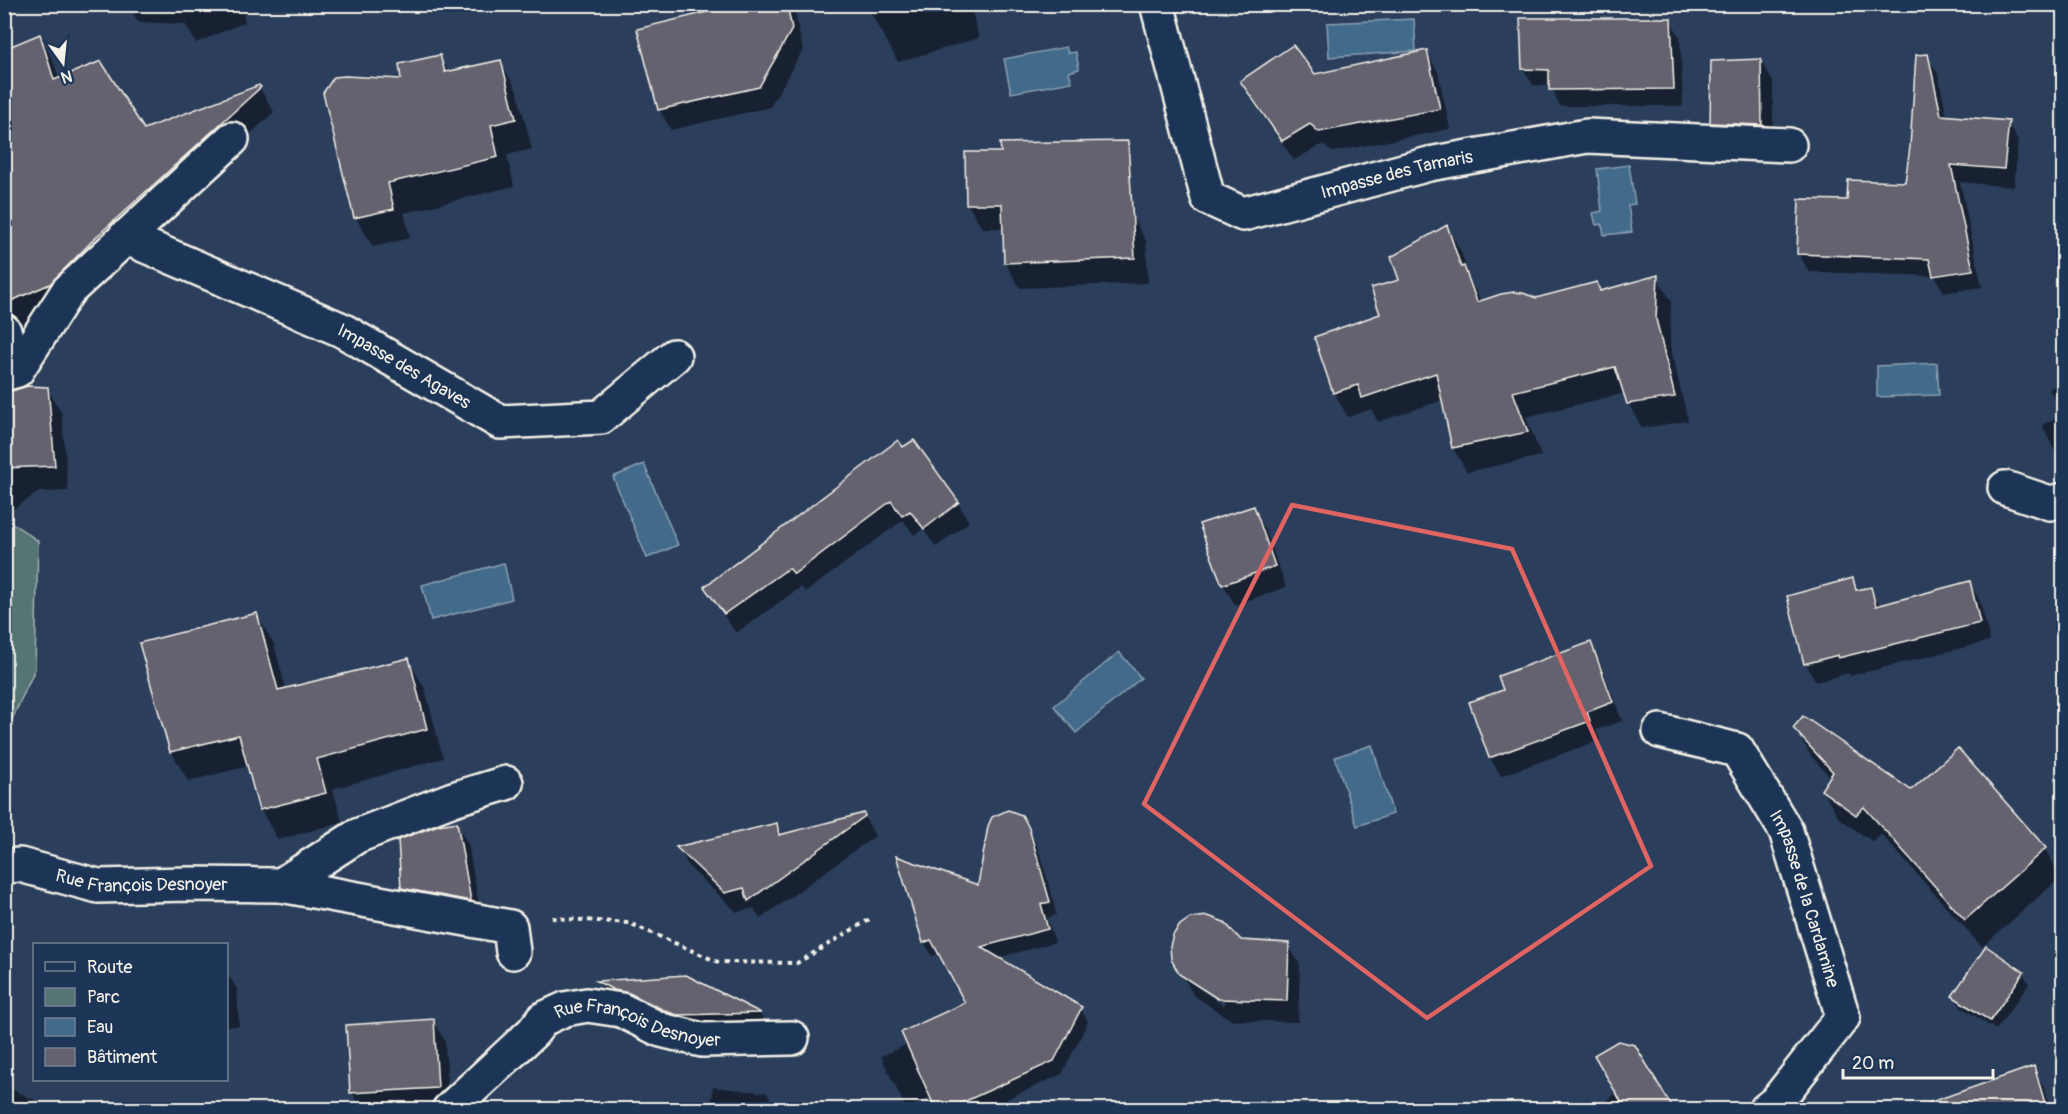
<svg xmlns="http://www.w3.org/2000/svg" width="2068" height="1114" font-family="Pangolin,sans-serif">
  <style>
    .green { fill: #557574; stroke: #a4b3ae; stroke-width: 1.5 }
    .water { fill: #436b8b; stroke: #8aa1b0; stroke-width: 1.5 }
    .shadow { fill: #0007 }
    .building { fill: #656270; stroke: #f4f1e8; stroke-width: 1.5 }
    .lines { fill: none; stroke-linecap: round; stroke-linejoin: round }
    .street-casing { stroke: #f4f1e8; stroke-width: 38 }
    .path { stroke: #f4f1e8; stroke-width: 4; stroke-dasharray: 4.5 4.5; stroke-linecap: butt }
    .street { stroke: #1d3557; stroke-width: 33 }
    .marked { fill: none; stroke: #df6462; stroke-width: 4.5; stroke-linejoin: round }
    .labels { text-anchor: middle; stroke-width: 4.5; stroke-linejoin: round; paint-order: stroke }
    .street-label { font-size: 18px; fill: #f4f1e8; stroke: #1d3557 }
  </style>
  <rect width="100%" height="100%" fill="#2b3e5c"/>
  <filter id="ink" filterUnits="userSpaceOnUse"><feTurbulence type="fractalNoise" baseFrequency=".0167" numOctaves="2"/><feDisplacementMap in="SourceGraphic" scale="12" xChannelSelector="R" yChannelSelector="G"/><feConvolveMatrix kernelMatrix="1 2 1 2 8 2 1 2 1" color-interpolation-filters="sRGB"/></filter>
  <g filter="url(#ink)">
    <!-- green -->
    <path class="green" d="M5,518L38,541L35,669L5,735Z"/>
    <!-- water -->
    <g class="water">
      <path d="M1414,19L1416,51L1329,57L1327,23Z"/>
      <path d="M1066,47L1068,53L1076,52L1079,69L1069,72L1072,82L1011,93L1004,59Z"/>
      <path d="M1629,165L1635,204L1628,205L1632,232L1604,235L1602,224L1596,225L1593,213L1602,211L1597,169Z"/>
      <path d="M1937,363L1939,395L1877,397V366Z"/>
      <path d="M644,464L678,545L647,558L613,477Z"/>
      <path d="M504,563L512,599L431,620L422,585Z"/>
      <path d="M1119,652L1141,678L1076,733L1054,706Z"/>
      <path d="M1372,745L1393,814L1357,826L1335,757Z"/>
    </g>
    <!-- shadow -->
    <g class="shadow">
      <path d="M128,4H265L243,14L245,22L196,43L185,24L138,22Z"/>
      <path d="M727,4H793L803,50L770,107L671,130L659,109L728,9Z"/>
      <path d="M866,4H970L979,38L898,62Z"/>
      <path d="M1670,20L1680,37L1683,106H1560L1551,86L1533,85L1523,68Z"/>
      <path d="M39,35L53,60L59,79L144,130L259,87L274,112L65,308L4,335V231Z"/>
      <path d="M1426,52L1438,72L1450,129L1332,152L1323,144L1294,160L1253,102L1242,81L1314,76Z"/>
      <path d="M439,56L449,73L500,61L517,91L532,149L507,155L514,186L404,213L410,238L373,247L356,218L325,93L403,81Z"/>
      <path d="M1927,56L1938,74L1947,117L2008,123L2018,141L2014,187L1960,182L1982,287L1944,293L1935,276L1809,272L1799,254L1849,201L1906,184Z"/>
      <path d="M1761,61L1773,82V145L1723,143L1711,122Z"/>
      <path d="M1002,153L1132,216L1146,241L1148,283L1020,288L1005,263L1004,228H982L967,203Z"/>
      <path d="M1447,227L1461,252L1471,282L1481,302L1536,300L1597,284L1601,292L1657,277L1671,301L1670,345L1688,421L1642,428L1628,403L1625,393L1526,417L1541,456L1467,472L1453,448L1443,400L1378,422L1371,409L1348,417L1334,393L1401,281Z"/>
      <path d="M2064,382V470L2042,425L2063,415L2049,389Z"/>
      <path d="M47,388L62,414L68,491L39,492L4,515V394Z"/>
      <path d="M913,442L958,503L969,522L936,547L923,529L914,535L903,520L806,592L801,587L736,633L717,606L706,587Z"/>
      <path d="M1253,508L1265,529L1286,587L1235,605L1223,584Z"/>
      <path d="M1853,580L1859,591L1870,588L1880,606L1969,582L1980,601L1990,641L1850,676L1849,673L1816,682L1806,664L1789,597Z"/>
      <path d="M256,614L274,644L286,689L408,660L425,689L443,758L333,789L342,822L278,840L261,810L249,766L188,781L171,751Z"/>
      <path d="M1590,644L1600,662L1622,721L1596,730L1600,740L1501,776L1490,758L1471,703L1504,690Z"/>
      <path d="M1795,728L1912,792L2045,849L2061,877L1982,947L1881,834L1873,842L1839,818L1822,790L1831,778L1811,756Z"/>
      <path d="M863,814L875,836L760,919L754,908L737,912L689,867L679,848L776,825L782,836Z"/>
      <path d="M1021,816L1036,843L1053,898L1056,915L1047,918L1055,942L997,958L1081,1009L1088,1022L1062,1074L983,1110H938L932,1097L906,1109L881,1056L908,1044L967,1003L940,953L932,956L924,942L979,887Z"/>
      <path d="M456,824L468,844L482,921L414,909L402,887Z"/>
      <path d="M1240,942L1288,944L1300,965L1298,1022L1231,1020L1193,995L1184,978L1223,1005L1225,1002L1182,974Z"/>
      <path d="M2023,973L2029,984L1996,1030L1960,1006L1954,996Z"/>
      <path d="M685,976L760,1014L771,1033L690,1035L610,1002L599,982Z"/>
      <path d="M226,979H231L237,989L239,1026H226Z"/>
      <path d="M433,1021L445,1041L449,1109L361,1110L352,1092Z"/>
      <path d="M2034,1068L2044,1087L2051,1110H1972Z"/>
      <path d="M5,1086L55,1110H4Z"/>
      <path d="M713,1087L767,1093L777,1110H711Z"/>
      <path d="M1618,1092L1672,1110H1592Z"/>
      <path d="M663,1104L708,1110H663Z"/>
    </g>
    <!-- building -->
    <g class="building">
      <path d="M740,4H787L792,29L759,87L658,110L637,29Z"/>
      <path d="M1520,18H1671L1674,89L1549,90V70L1522,69Z"/>
      <path d="M40,34L54,80L101,61L144,129L259,85L261,87L95,238L50,284L4,304V49Z"/>
      <path d="M1293,45L1315,74L1427,50L1440,109L1319,132L1310,124L1282,141L1240,81Z"/>
      <path d="M1928,54L1941,115L2009,121L2004,169L1951,165L1973,270L1933,276L1929,259L1797,254L1799,199L1847,200L1848,180L1905,182L1910,147L1916,55Z"/>
      <path d="M440,55L445,72L501,60L516,119L491,125L498,157L388,183L394,209L354,218L323,93L334,77L345,76L401,79L399,64Z"/>
      <path d="M1761,59L1762,125L1710,123L1711,61Z"/>
      <path d="M1128,141L1135,258L1004,263L1002,204H966L965,152H1001L1000,143Z"/>
      <path d="M1447,225L1461,267L1464,266L1477,302L1501,294L1514,292L1523,293L1536,298L1597,282L1600,291L1658,275L1656,319L1675,397L1627,404L1615,367L1513,392L1528,432L1452,448L1436,373L1362,398L1358,385L1333,393L1314,337L1380,314L1371,288L1399,280L1391,257Z"/>
      <path d="M28,386L48,387L55,466L4,468V393Z"/>
      <path d="M898,440L903,447L914,440L959,502L924,529L910,511L902,516L891,501L794,574L789,568L724,614L704,587Z"/>
      <path d="M1254,506L1275,566L1222,585L1199,524Z"/>
      <path d="M1853,578L1856,590L1871,587L1876,606L1970,581L1980,623L1838,658V655L1804,664L1787,596Z"/>
      <path d="M257,613L278,690L409,658L427,729L317,759L326,793L259,810L239,735L170,752L139,643Z"/>
      <path d="M1591,642L1613,702L1587,712L1590,721L1489,758L1469,702L1503,690L1498,676Z"/>
      <path d="M1803,716L1911,790L1958,748L2046,848L1965,920L1864,807L1856,815L1821,790L1833,772L1793,728Z"/>
      <path d="M1008,810L1022,815L1029,828L1050,902L1041,904L1048,929L981,947L1082,1007L1054,1061L946,1110H936L901,1032L965,1003L931,940L923,943L896,856L978,885L988,826L992,817Z"/>
      <path d="M864,813L865,816L748,901L744,888L725,893L676,847L777,823L779,835Z"/>
      <path d="M457,822L471,901L401,888L398,840L438,825Z"/>
      <path d="M1208,916L1224,922L1241,940L1289,943L1287,1001L1218,999L1179,974L1171,959L1170,946L1173,935L1180,925L1190,918Z"/>
      <path d="M1986,946L2024,972L1990,1021L1952,996Z"/>
      <path d="M686,975L761,1013L677,1015L668,1012L629,993L614,990L596,981Z"/>
      <path d="M434,1019L438,1088L350,1093L346,1025Z"/>
      <path d="M1618,1041L1635,1045L1674,1110H1626L1594,1055Z"/>
      <path d="M2034,1066L2047,1110H1929L1928,1103Z"/>
    </g>
    <g class="lines">
      <defs>
        <g id="street">
          <path id="s1" d="M1157,4L1208,198L1243,214L1429,164L1587,136L1789,145"/>
          <path id="s2" d="M125,237L342,330L500,422L601,417L674,356"/>
          <path d="M4,331L17,370L4,374"/>
          <path d="M17,370L68,291L232,139"/>
          <path d="M2005,488L2050,503L2064,500"/>
          <path id="s3" d="M1660,731L1737,750L1786,831L1843,1017L1776,1102L1766,1110"/>
          <path id="s4" d="M4,866L20,865L98,886L189,884L281,885L510,927L513,952"/>
          <path d="M281,885L357,836L453,799L506,783"/>
          <path id="s5" d="M449,1110L533,1032L543,1019L565,1009L587,1005L621,1010L661,1030L702,1040L792,1038"/>
        </g>
      </defs>
      <!-- street casing -->
      <use href="#street" class="street-casing"/>
      <!-- path -->
      <g class="path">
        <path d="M4,644L5,642"/>
        <path d="M552,918L629,923L718,962L797,963L870,919"/>
      </g>
      <!-- street -->
      <use href="#street" class="street"/>
    </g>
  </g>
  <!-- marked area -->
  <path class="marked" d="M1292,505L1512,549L1651,866L1427,1018L1144,804Z"/>
  <g class="labels">
    <!-- street labels -->
    <g class="street-label">
      <text dy="6" stroke="none"><textPath href="#s1" startOffset="398">Impasse des Tamaris</textPath></text>
      <text dy="6" stroke="none"><textPath href="#s2" startOffset="308">Impasse des Agaves</textPath></text>
      <text dy="6" stroke="none"><textPath href="#s4" startOffset="140">Rue François Desnoyer</textPath></text>
      <text dy="6" stroke="none"><textPath href="#s3" startOffset="244">Impasse de la Cardamine</textPath></text>
      <text dy="6" stroke="none"><textPath href="#s5" startOffset="231">Rue François Desnoyer</textPath></text>
    </g>
  </g>
  <!-- margin -->
  <rect width="2068" height="1114" fill="none" stroke="#1d3557" stroke-width="24"/>
  <rect x="12" y="12" width="2044" height="1090" fill="none" stroke="#f4f1e8" stroke-width="2" filter="url(#ink)"/>
  <!-- legend -->
  <rect x="33" y="943" width="195" height="138" fill="#1d3557" stroke="#738091" stroke-width="1.5"/>
  <rect x="45" y="962" width="30" height="9" fill="#1d3557" stroke="#738091" stroke-width="1.5"/>
  <text x="87" y="973" font-size="18" fill="#f4f1e8">Route</text>
  <rect x="45" y="988" width="30" height="18" fill="#557574" stroke="#738091" stroke-width="1.5"/>
  <text x="87" y="1003" font-size="18" fill="#f4f1e8">Parc</text>
  <rect x="45" y="1018" width="30" height="18" fill="#436b8b" stroke="#738091" stroke-width="1.5"/>
  <text x="87" y="1033" font-size="18" fill="#f4f1e8">Eau</text>
  <rect x="45" y="1048" width="30" height="18" fill="#656270" stroke="#738091" stroke-width="1.5"/>
  <text x="87" y="1063" font-size="18" fill="#f4f1e8">Bâtiment</text>
  <!-- north arrow -->
  <g transform="translate(63 63) rotate(165)" stroke="#1d3557" stroke-width="4.5" paint-order="stroke">
  <path d="M0-4.5L10 22L0 15L-10 22Z" fill="#f4f1e8"/>
  <text y="-9" font-size="16" font-weight="bold" text-anchor="middle" fill="#f4f1e8">N</text>
  </g>
  <!-- scale -->
  <path d="M1843 1069v9h150v-9" fill="none" stroke="#f4f1e8" stroke-width="3"/>
  <text x="1852" y="1069" font-size="18" fill="#f4f1e8" stroke="#1d3557" stroke-width="4.5" paint-order="stroke">20 m</text>
</svg>
